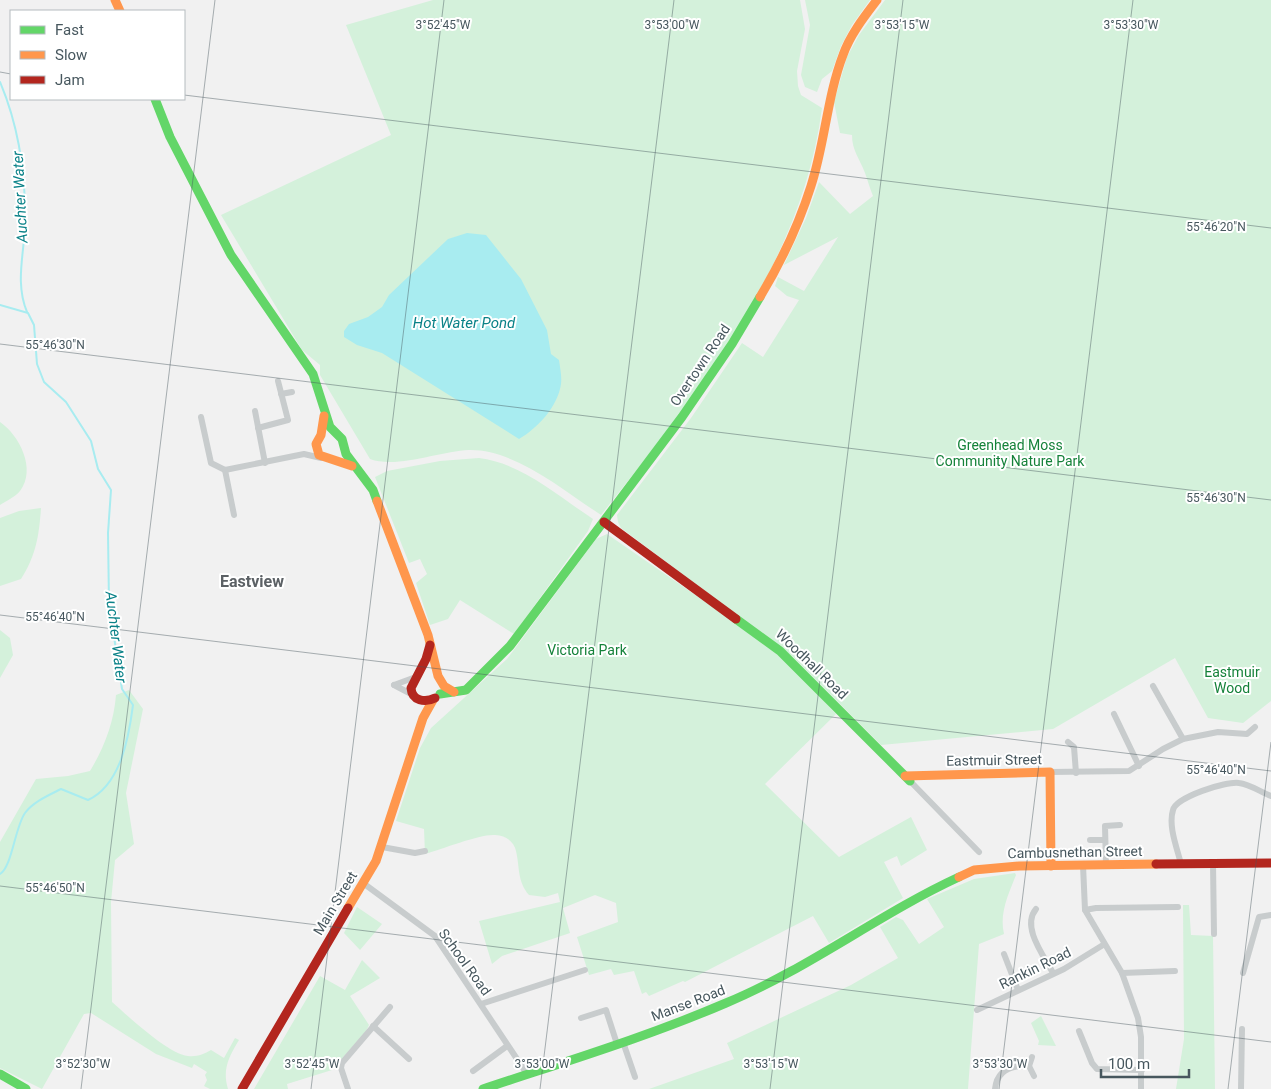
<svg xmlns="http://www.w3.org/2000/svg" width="1271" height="1089" font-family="Roboto,sans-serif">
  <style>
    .green { fill: #d4f1db }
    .water { fill: #a8ecf0 }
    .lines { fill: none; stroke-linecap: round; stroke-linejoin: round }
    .stream { stroke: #a8ecf0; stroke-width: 2 }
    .street { stroke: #c8cccd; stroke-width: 6 }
    .fast { stroke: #63d668; stroke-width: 9 }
    .slow { stroke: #ff974d; stroke-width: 9 }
    .jam { stroke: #b3261e; stroke-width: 9 }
    .ticks { fill: none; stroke: #47575e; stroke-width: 1; stroke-opacity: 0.45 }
    .labels { text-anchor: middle; stroke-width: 4; stroke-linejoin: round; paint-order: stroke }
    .street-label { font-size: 14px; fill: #47575e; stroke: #fff }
    .park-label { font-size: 14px; fill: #15823a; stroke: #fff }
    .water-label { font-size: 15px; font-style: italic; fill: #0a8288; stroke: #fff }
    .quarter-label { font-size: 16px; font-weight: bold; fill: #5c6165; stroke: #fff }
    .ticks-label { font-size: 12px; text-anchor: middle; fill: #47575e; stroke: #fff; stroke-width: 4; stroke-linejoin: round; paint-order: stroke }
  </style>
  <rect width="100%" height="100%" fill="#f1f1f1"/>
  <!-- green -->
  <g class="green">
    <path d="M433,0H800L805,29L797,71L798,86L801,95L822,108C802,264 697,395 601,515C564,491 515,449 469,450C440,451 397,469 370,459L320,375V365L302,350L221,215L391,135L346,25Z"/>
    <path d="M805,0H870L852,25L841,46L832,71L822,79L817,92L805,87L801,75L810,25Z"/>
    <path d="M885,0H1271V701L1243,723L1208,718L1175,658L1053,729L881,745L793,657L621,528L618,522L617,515L691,418L742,343L763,357L799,300L787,296L775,286L778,277L804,291L838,237L784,265L806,218L819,182L850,214L873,196C870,189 868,181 865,173C860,159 852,151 852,135L840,133L834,102L847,57L859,35Z"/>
    <path d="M0,422C19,435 37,469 20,491C15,497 6,501 0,505Z"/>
    <path d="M479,458C521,463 558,496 593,519L588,531L514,634L460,600L448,619L430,625L416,583L427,574L420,559L409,563L375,477L387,471L440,461Z"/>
    <path d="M41,508C39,536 36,555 21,579L0,586V518L19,511Z"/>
    <path d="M607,534L746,630L789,664L836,714L765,784L839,857L911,817L927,850L901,866L897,856L884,862L903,898L829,943L813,916L685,982L683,981L649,996L646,992L642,994L634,971L614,975L611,969L589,975L577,937L618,922L616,903L595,895L563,908L570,933L502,956L492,964L479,921L560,902L558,893L545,897L529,895C517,881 520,868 516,851C514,841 504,834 493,835C478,835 442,849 425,854L424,829L396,821L420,748L431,728L507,659L596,539Z"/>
    <path d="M0,630L10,638L13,655L0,678Z"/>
    <path d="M129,690L143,709L126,793L134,844L115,860L111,902L112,1002C128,1016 168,1054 188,1056C197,1057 204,1054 211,1050L224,1058L235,1038L239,1040C229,1057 222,1069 228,1089H210L204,1086L207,1080L205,1075L207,1072L194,1064L192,1068L156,1054L91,1013L84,1014L42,1089L0,1068V842L36,779L68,776L90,771C104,748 114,722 116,695Z"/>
    <path d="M1015,873L1016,875C1009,893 999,913 1004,934L979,944L968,1089H649L734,1059L727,1043L851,985L898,958L880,927L896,917L903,920L919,944L944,927L927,899L974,879Z"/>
    <path d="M1183,905H1189L1191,935L1213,936L1215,1089H1176L1184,1039Z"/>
    <path d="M357,907L382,924L360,950L344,933Z"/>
    <path d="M362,960L380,978L350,996L369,1025L366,1031L332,1070L287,1084L288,1089H254L320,976L345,990Z"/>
    <path d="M1041,1016L1056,1046L1038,1045L1039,1041L1031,1023Z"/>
  </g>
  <!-- water -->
  <path class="water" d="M467,233L486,235L521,279L547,330L551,354L559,360C560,368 562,376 561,384C558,406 538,428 519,439L382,353L357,345L344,337V331L349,324L368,317L382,307L389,295L448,239Z"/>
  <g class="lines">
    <!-- stream -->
    <g class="stream">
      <path d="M0,82C19,127 26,177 25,225C24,255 15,283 27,312"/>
      <path d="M0,305L28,313L34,325L37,364L44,382L66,402L91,441L98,469L111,490L108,533L109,604L122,689L133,705C129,736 121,785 88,800L61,789C49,795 33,802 25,813C15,827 12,867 0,874"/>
    </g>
    <!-- street -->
    <g class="street">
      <path d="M281,394L292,392"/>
      <path d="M255,411L265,463"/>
      <path d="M201,417L211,463L225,470L304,454L321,458"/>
      <path d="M258,428L288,420L278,381"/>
      <path d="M225,470L234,515"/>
      <path d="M394,685L413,695"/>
      <path d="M394,685L413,678"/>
      <path d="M1153,686L1183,739"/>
      <path d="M1114,714L1139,766"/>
      <path d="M1068,742L1074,747L1076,773"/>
      <path d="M1050,772L1129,771L1163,749L1183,739L1218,732L1247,734L1255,727"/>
      <path d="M910,781L979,852"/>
      <path d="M1090,840H1105"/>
      <path d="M382,847L415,853L425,851"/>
      <path d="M1213,863L1214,934"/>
      <path d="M1181,864C1177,848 1168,826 1173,810C1176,797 1226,781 1239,783C1249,784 1261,792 1271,796"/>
      <path d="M1083,865L1085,910L1122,973L1138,1018L1141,1037V1089"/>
      <path d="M1106,865L1105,826L1120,825"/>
      <path d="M363,883L435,936L527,1074"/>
      <path d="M1036,909C1021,927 1044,956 1053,973"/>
      <path d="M1085,910L1096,908L1178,907"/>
      <path d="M1004,954L1018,990"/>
      <path d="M1122,973L1175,971"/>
      <path d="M1243,973L1259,917L1271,915"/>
      <path d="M481,1004L585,970"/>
      <path d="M977,1010L1064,969L1103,945"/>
      <path d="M581,1018L606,1010L617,1044"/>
      <path d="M373,1026L409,1059"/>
      <path d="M1079,1031L1092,1063L1097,1069L1142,1070"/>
      <path d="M623,1042L635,1077"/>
      <path d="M1029,1066L1032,1057"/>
      <path d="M473,1071L507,1046"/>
      <path d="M348,1089L341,1068L342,1063L390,1007"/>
      <path d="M995,1089C997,1070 1011,1065 1029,1066L1034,1076"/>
      <path d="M1241,1089L1242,1029"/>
    </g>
    <!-- fast -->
    <g class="fast">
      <path d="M155,99L170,137L231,255L313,374L330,427L342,439L346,454L373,490L377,501"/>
      <path d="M736,619L780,651L910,781"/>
      <path d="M440,694L466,690L510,646L682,417L732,344L760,297"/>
      <path d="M0,1074L26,1089"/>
      <path d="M483,1089C564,1062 647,1037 726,1003C808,969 879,914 959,877"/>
    </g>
    <!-- slow -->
    <g class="slow">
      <path d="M115,0L120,11"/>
      <path d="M760,297C781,262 799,224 811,186C825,143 827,97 843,55C850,35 864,17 877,0"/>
      <path d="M324,416L321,435L316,444L319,455L352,466"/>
      <path d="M377,501L428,635L438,676L444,686L454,692"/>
      <path d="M905,776L1050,772L1051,866"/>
      <path d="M959,877L974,870L1019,866L1156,864"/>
      <path d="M348,908L376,861L423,718L433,700"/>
    </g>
    <!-- jam -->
    <g class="jam">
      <path d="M604,522L736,619"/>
      <path d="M430,645L426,659L411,688C412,701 425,703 435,698"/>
      <path d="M1156,864L1271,863"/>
      <path d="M242,1089L348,908"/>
    </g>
  </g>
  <!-- ticks -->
  <path class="ticks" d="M0,72L11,74M184,95L1271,228M0,344L1271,500M0,615L1271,771M0,886L1271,1042M81,1089L215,0M311,1089L444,0M540,1089L674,0M770,1089L903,0M999,1089L1133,0M1228,1089L1271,742"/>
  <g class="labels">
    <!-- street labels -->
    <g class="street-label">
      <text transform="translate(700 365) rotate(-56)" y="5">Overtown Road</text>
      <text transform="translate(812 664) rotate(44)" y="5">Woodhall Road</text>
      <text transform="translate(994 760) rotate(-1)" y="5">Eastmuir Street</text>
      <text transform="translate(1075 852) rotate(-1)" y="5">Cambusnethan Street</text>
      <text transform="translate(335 903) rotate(-59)" y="5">Main Street</text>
      <text transform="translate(465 962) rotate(54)" y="5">School Road</text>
      <text transform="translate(1035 968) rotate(-26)" y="5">Rankin Road</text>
      <text transform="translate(688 1003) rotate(-21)" y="5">Manse Road</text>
    </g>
    <!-- park labels -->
    <g class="park-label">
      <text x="1010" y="450">Greenhead Moss<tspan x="1010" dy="16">Community Nature Park</tspan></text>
      <text x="587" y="655">Victoria Park</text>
      <text x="1232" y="677">Eastmuir<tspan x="1232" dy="16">Wood</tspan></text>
    </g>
    <!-- water labels -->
    <g class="water-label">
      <text transform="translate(20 197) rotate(-93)" y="5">Auchter Water</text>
      <text x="464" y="328">Hot Water Pond</text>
      <text transform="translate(116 637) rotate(83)" y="5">Auchter Water</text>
    </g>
    <!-- quarter labels -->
    <g class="quarter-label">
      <text x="252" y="587">Eastview</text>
    </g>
  </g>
  <g class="ticks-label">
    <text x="443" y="29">3°52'45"W</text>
    <text x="672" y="29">3°53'00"W</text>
    <text x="902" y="29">3°53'15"W</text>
    <text x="1131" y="29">3°53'30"W</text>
    <text x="1216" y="231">55°46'20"N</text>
    <text x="55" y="349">55°46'30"N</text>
    <text x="1216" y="502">55°46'30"N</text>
    <text x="55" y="621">55°46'40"N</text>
    <text x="1216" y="774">55°46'40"N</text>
    <text x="55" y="892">55°46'50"N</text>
    <text x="83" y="1068">3°52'30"W</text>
    <text x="312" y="1068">3°52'45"W</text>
    <text x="542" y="1068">3°53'00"W</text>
    <text x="771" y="1068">3°53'15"W</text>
    <text x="1000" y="1068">3°53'30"W</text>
  </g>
  <!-- legend -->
  <rect x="10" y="10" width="175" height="90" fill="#ffffff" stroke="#b5bcbf"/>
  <rect x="20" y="26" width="25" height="8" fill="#63d668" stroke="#b5bcbf"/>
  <text x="55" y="35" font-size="15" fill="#47575e">Fast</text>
  <rect x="20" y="51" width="25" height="8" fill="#ff974d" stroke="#b5bcbf"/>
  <text x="55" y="60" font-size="15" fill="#47575e">Slow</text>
  <rect x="20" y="76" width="25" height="8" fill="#b3261e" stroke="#b5bcbf"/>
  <text x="55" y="85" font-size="15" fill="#47575e">Jam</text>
  <!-- scale -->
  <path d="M1101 1069v8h88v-8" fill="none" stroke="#47575e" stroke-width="2.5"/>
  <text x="1108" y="1069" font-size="15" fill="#47575e" stroke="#ffffff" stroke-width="4" paint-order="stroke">100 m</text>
</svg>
